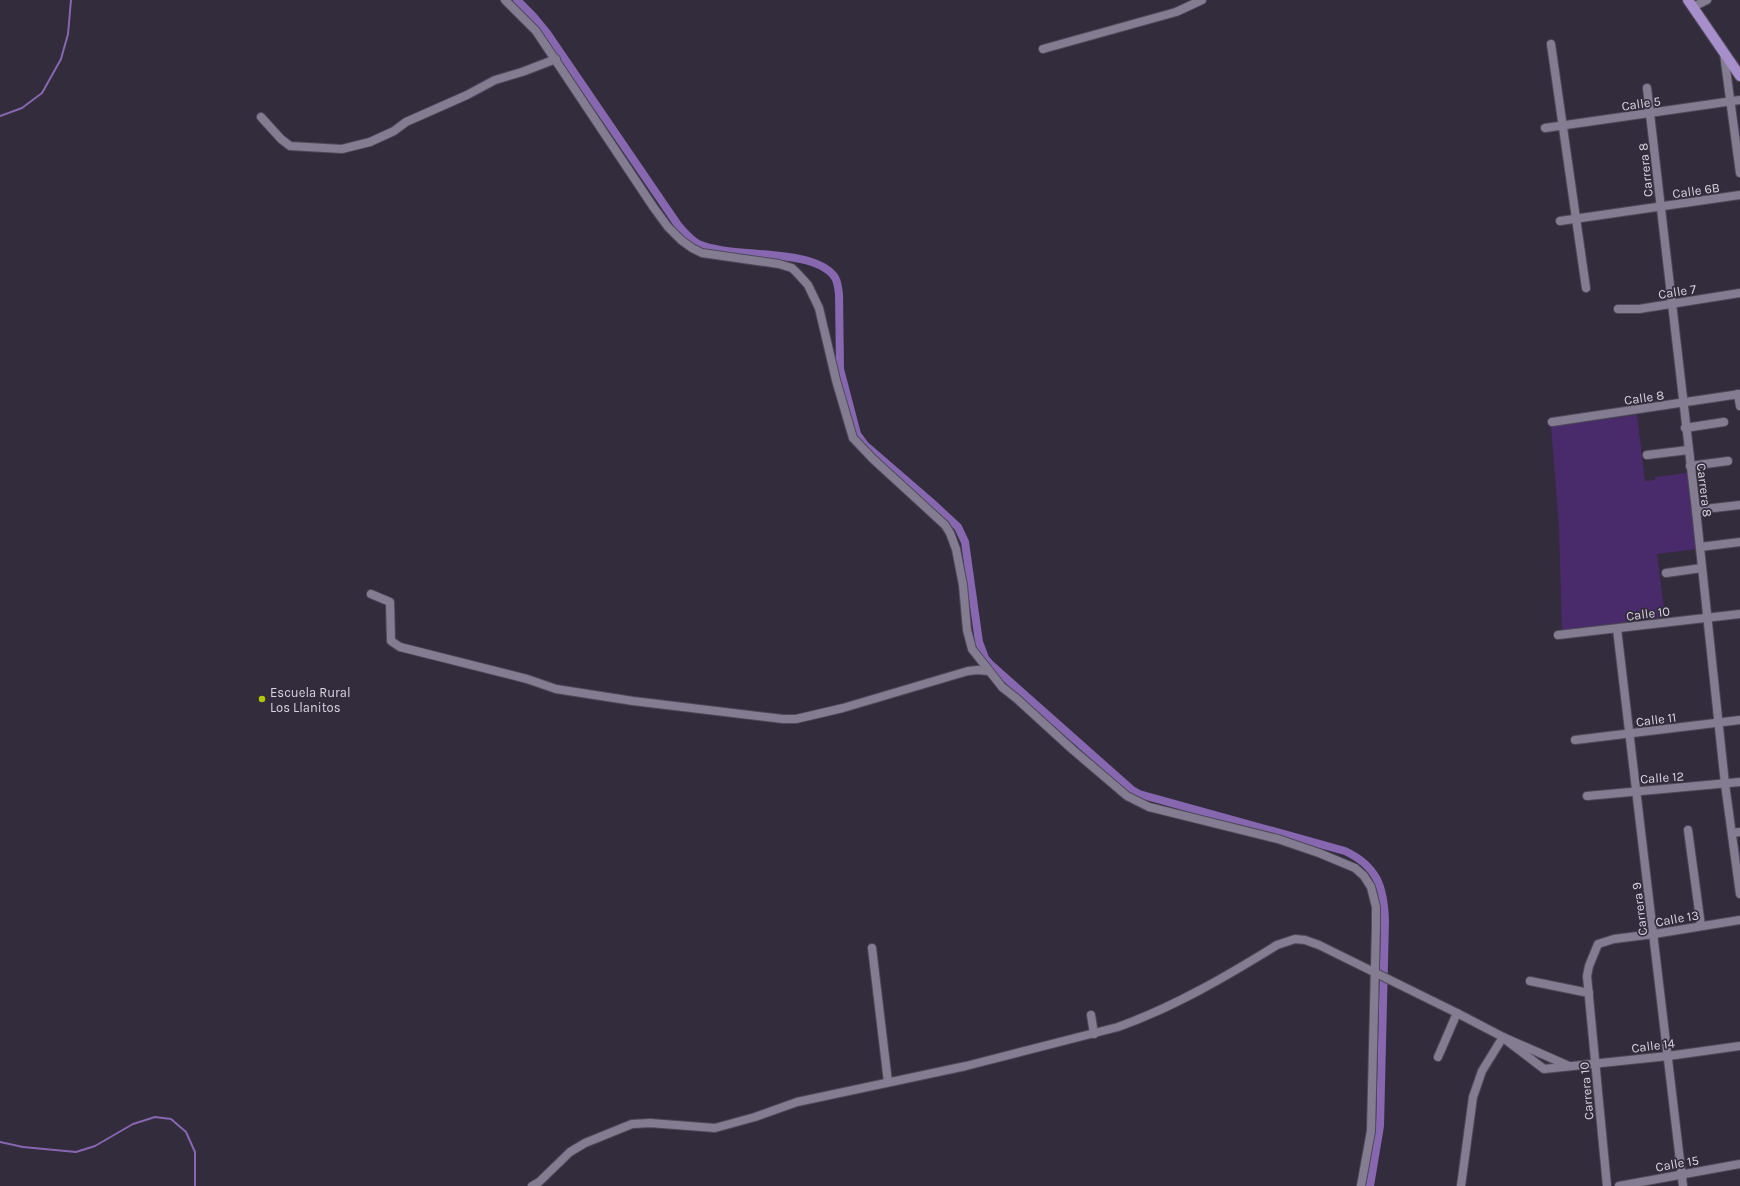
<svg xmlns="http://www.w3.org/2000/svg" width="1740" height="1186" font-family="Karla,sans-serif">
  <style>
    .green { fill: #492b6c }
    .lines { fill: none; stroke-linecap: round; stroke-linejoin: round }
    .stream { stroke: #8667b0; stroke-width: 2 }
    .canal { stroke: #8667b0; stroke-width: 8 }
    .street-casing { stroke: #4f4a59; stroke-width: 10 }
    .primary-casing { stroke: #4f4a59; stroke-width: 12 }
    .street { stroke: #847d92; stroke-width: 8 }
    .primary { stroke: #a78fcb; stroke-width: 10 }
    .poi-dot { fill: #afc506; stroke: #332c3d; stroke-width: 1.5 }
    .labels { text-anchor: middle; stroke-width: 3.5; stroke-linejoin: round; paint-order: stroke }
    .street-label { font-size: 13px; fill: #d9d4e0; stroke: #332c3d }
    .poi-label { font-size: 13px; fill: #d9d4e0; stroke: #332c3d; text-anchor: start }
  </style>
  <rect width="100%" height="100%" fill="#332c3d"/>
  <!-- green -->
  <path class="green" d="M1637,415L1645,481L1655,480V477L1687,473L1696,549L1657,554L1665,617L1562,630L1559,527L1551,426Z"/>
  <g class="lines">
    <!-- stream -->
    <g class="stream">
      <path d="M0,116L22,108L42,93L61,59L68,34L71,0"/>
      <path d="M0,1142L23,1147L76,1152L95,1146L133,1124L155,1117L171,1119L186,1132L195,1152V1186"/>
    </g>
    <!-- canal -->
    <path class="canal" d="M517,0L533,16L547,33L678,225C684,232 690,239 698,244C731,259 811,247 834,276C838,281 838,288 839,294L840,369L857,434L865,445L931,502L958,527L965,542L979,642L985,658L990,664L1132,790L1139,794L1345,851C1377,866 1384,887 1385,921L1380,1126L1370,1186"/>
    <defs>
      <g id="street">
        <path d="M505,0L536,31L654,208L668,227L681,240L692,248L702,253L779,264L792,268L798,274L808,285L819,308L836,380L853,438L873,459L945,525L950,533L956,549L963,585L967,630L972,649L1002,687L1016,698L1073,750L1127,796L1149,807L1278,839L1319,853L1355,868L1364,876L1371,887L1376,907V926L1371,1131L1361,1186"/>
        <path d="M1693,7L1707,0"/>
        <path d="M1551,44L1586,288"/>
        <path d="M1043,49L1176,12L1202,0"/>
        <path d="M1724,54L1740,173"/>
        <path d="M1647,88L1696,510L1725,784L1740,894"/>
        <path d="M261,117L281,139L290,146L342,149L370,142L394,131L406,122L467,95L495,80L522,72L556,59"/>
        <path d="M1545,128L1740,100"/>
        <path d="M1560,221L1740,195"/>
        <path d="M1618,309H1639L1740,293"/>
        <path d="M1738,394L1740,406"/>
        <path d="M1552,422L1740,394"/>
        <path d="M1685,428L1724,422"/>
        <path d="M1647,455L1688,450"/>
        <path d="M1690,466L1728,461"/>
        <path d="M1696,510L1740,505"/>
        <path d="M1700,547L1740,542"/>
        <path d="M1666,573L1702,568"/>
        <path d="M371,594L390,602L391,641L400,647L527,679L556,689L633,701L783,719H796L843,708L968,671L978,670L988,671"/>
        <path d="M1617,629L1683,1186"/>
        <path d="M1558,635L1740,614"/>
        <path d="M1575,740L1740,720"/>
        <path d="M1587,796L1740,782"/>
        <path d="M1688,830L1701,926"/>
        <path d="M1732,833L1740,832"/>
        <path d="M872,948L888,1082"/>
        <path d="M1530,981L1589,993"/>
        <path d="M1091,1015L1094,1034"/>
        <path d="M1506,1040L1544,1069L1668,1056L1740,1046"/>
        <path d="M1438,1057L1457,1013"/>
        <path d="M532,1186L539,1182L570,1152L585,1143L632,1124L650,1123L715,1128L755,1117L797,1102L966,1066L1118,1027C1174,1007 1227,976 1277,945L1295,939L1305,940L1319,945L1457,1013L1503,1037L1569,1066"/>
        <path d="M1461,1186L1473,1097L1482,1071L1503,1037"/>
        <path d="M1607,1186L1587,976L1589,966L1598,944L1614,939L1654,934L1740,920"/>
        <path d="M1619,1186L1740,1164"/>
      </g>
      <path id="primary" d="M1688,0L1740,76"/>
    </defs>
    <!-- street casing -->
    <use href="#street" class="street-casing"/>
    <!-- primary casing -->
    <use href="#primary" class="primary-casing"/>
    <!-- street -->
    <use href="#street" class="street"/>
    <!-- primary -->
    <use href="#primary" class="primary"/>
  </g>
  <!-- markers -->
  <circle class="poi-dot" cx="262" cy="699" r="4"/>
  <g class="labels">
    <!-- street labels -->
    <g class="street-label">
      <text transform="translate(1641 103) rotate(-8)" y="5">Calle 5</text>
      <text transform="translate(1645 170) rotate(-96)" y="5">Carrera 8</text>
      <text transform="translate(1696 190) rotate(-8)" y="5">Calle 6B</text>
      <text transform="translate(1677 291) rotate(-9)" y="5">Calle 7</text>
      <text transform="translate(1644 397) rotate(-8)" y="5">Calle 8</text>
      <text transform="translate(1705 490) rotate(83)" y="5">Carrera 8</text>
      <text transform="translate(1648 613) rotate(-7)" y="5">Calle 10</text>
      <text transform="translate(1656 719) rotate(-7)" y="5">Calle 11</text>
      <text transform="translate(1662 777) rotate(-4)" y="5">Calle 12</text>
      <text transform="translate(1639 909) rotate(-97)" y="5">Carrera 9</text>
      <text transform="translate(1677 918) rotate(-10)" y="5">Calle 13</text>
      <text transform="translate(1653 1045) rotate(-7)" y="5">Calle 14</text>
      <text transform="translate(1586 1091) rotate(-95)" y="5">Carrera 10</text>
      <text transform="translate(1677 1163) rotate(-10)" y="5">Calle 15</text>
    </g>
    <!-- poi labels -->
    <g class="poi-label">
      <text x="270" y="697">Escuela Rural<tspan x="270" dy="15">Los Llanitos</tspan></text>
    </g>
  </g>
</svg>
